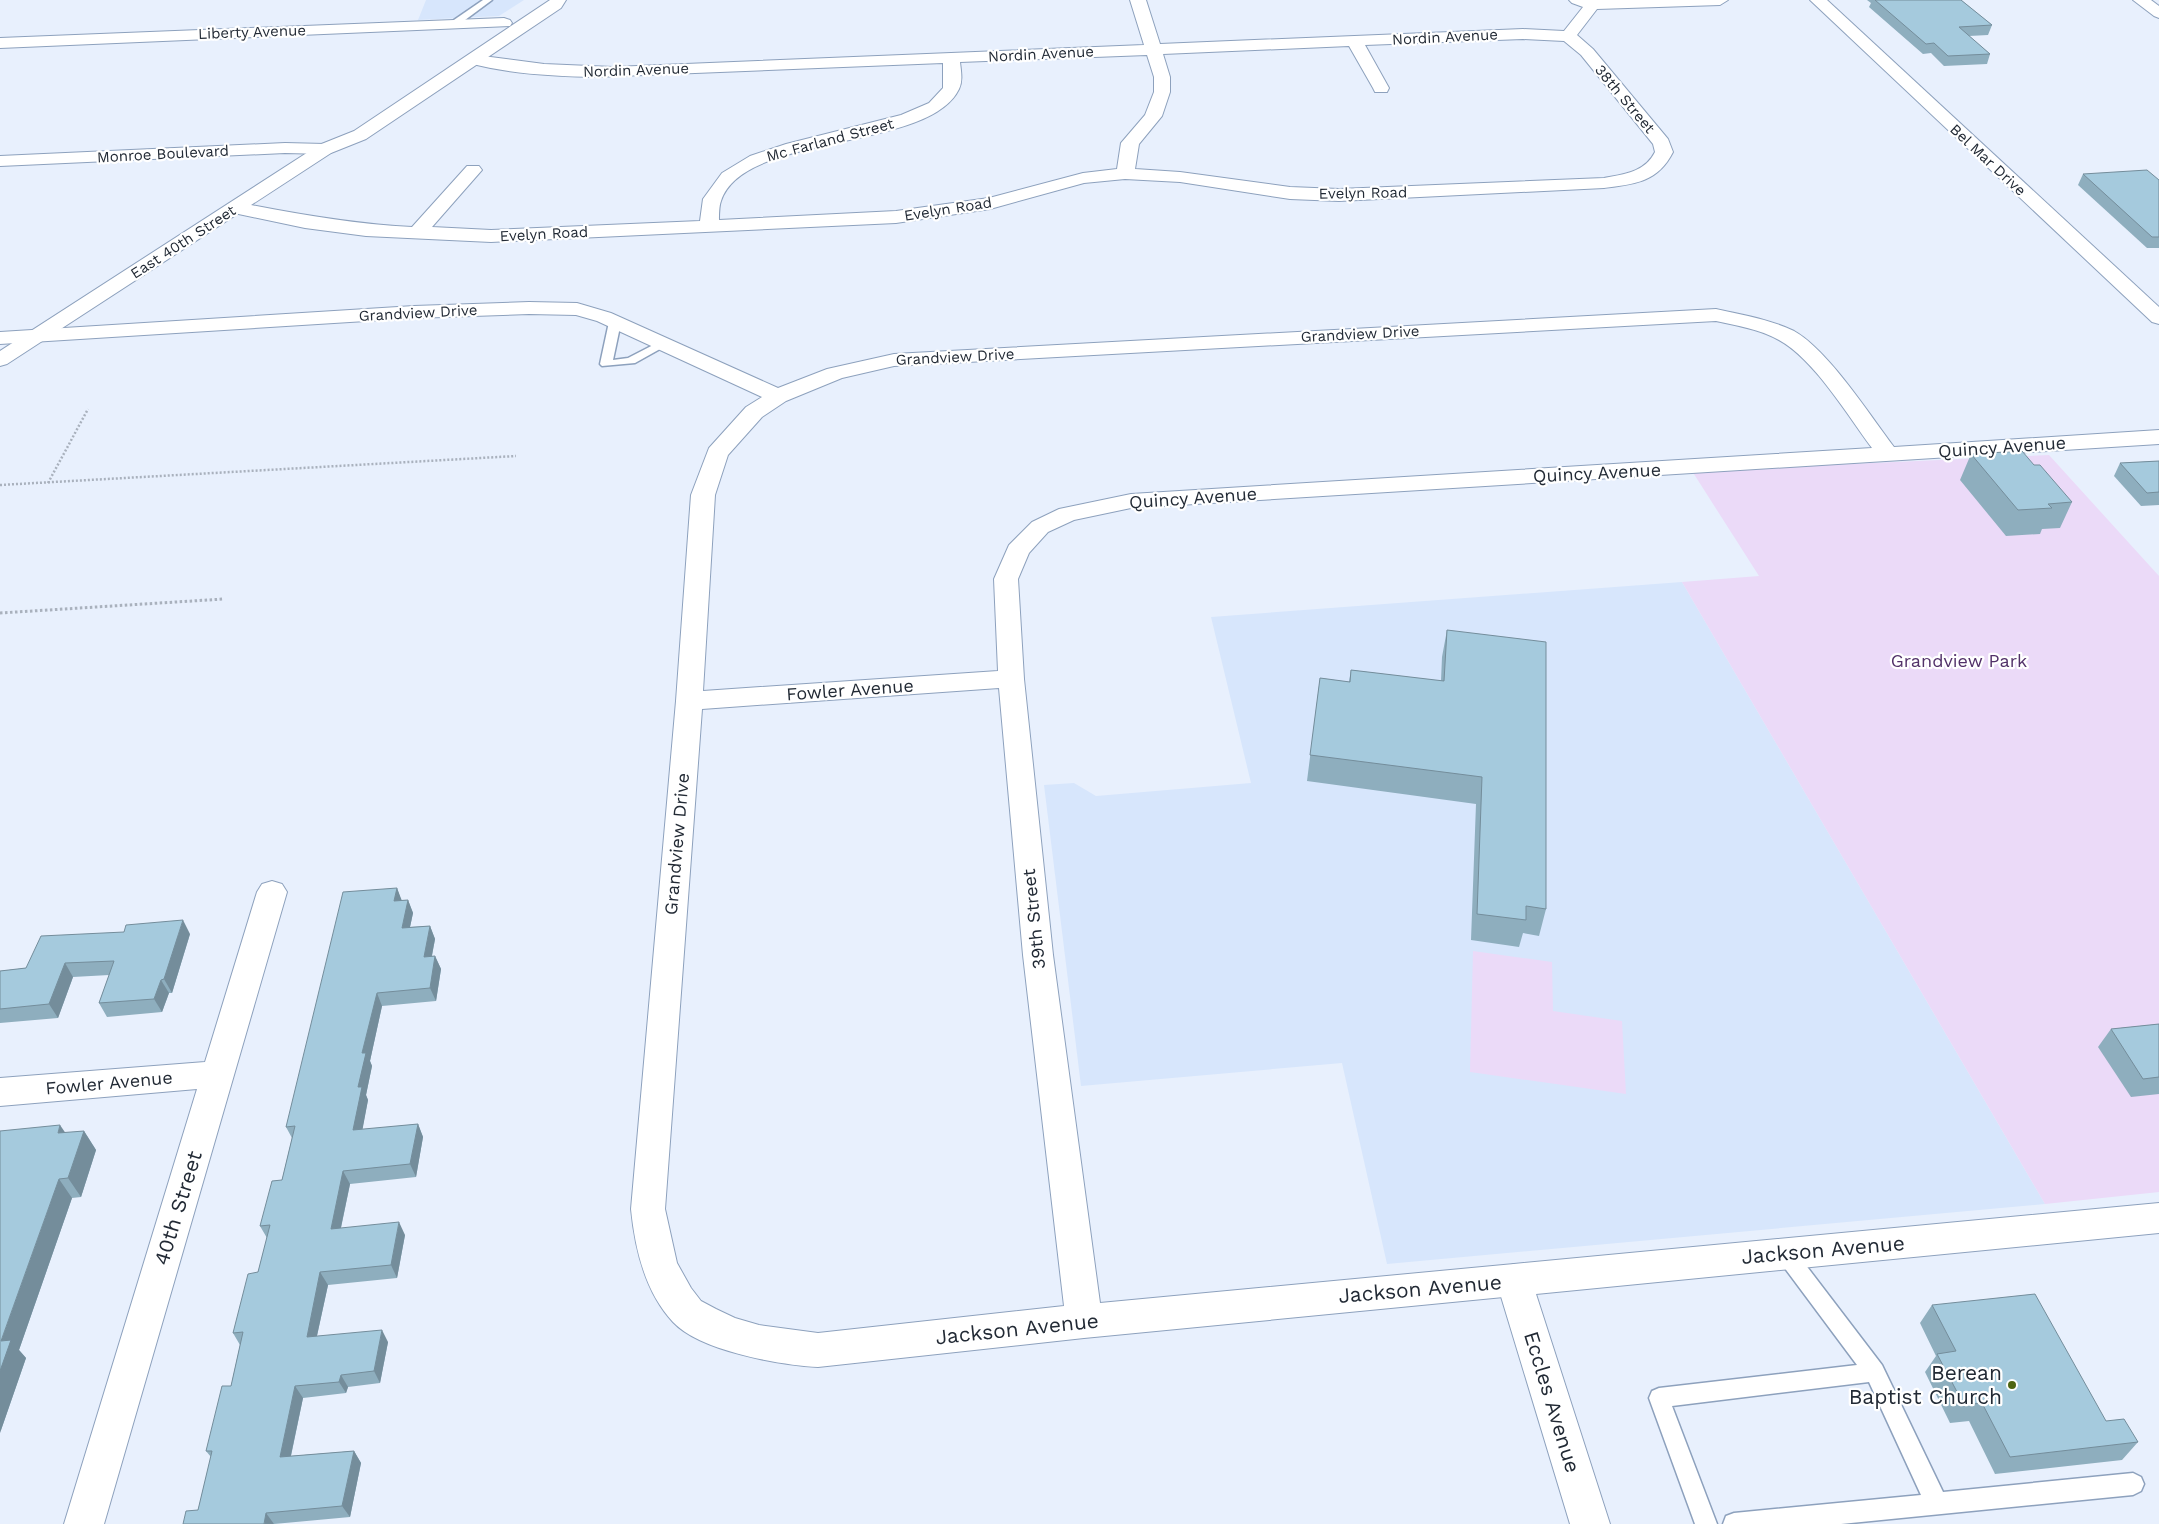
<svg xmlns="http://www.w3.org/2000/svg" width="2159" height="1524" font-family="'Work Sans',sans-serif">
  <style>
    .built { fill: #d7e6fc }
    .green { fill: #ebdaf8 }
    .lines { fill: none; stroke-linecap: round; stroke-linejoin: round }
    .service-casing { stroke: #8da1bd; stroke-width: 3 }
    .minor-casing { stroke: #8da1bd; stroke-width: 2 }
    .tertiary-casing { stroke: #8da1bd; stroke-width: 2 }
    .secondary-casing { stroke: #8da1bd; stroke-width: 2 }
    .path-far1 { stroke: #a9b1bd; stroke-width: 2.5; stroke-dasharray: 2 2; stroke-linecap: butt }
    .path { stroke: #a9b1bd; stroke-width: 3; stroke-dasharray: 2.5 2.5; stroke-linecap: butt }
    .service { fill: #fff; fill-rule: evenodd }
    .minor { fill: #fff; fill-rule: evenodd }
    .tertiary { fill: #fff; fill-rule: evenodd }
    .secondary { fill: #fff; fill-rule: evenodd }
    .wall { fill: #8eaebe }
    .shaded-wall { fill: #748d9b }
    .building { fill: #a5cadd; stroke: #748d9b }
    .poi-dot { fill: #4e6512; stroke: #fff; stroke-width: 2 }
    .labels { text-anchor: middle; stroke-width: 4.5; stroke-linejoin: round; paint-order: stroke }
    .far-street-label { font-size: 15px; fill: #222a35; stroke: #fff }
    .street-label { font-size: 18px; fill: #222a35; stroke: #fff }
    .park-label { font-size: 18px; fill: #523169; stroke: #fff }
    .near-street-label { font-size: 21px; fill: #222a35; stroke: #fff }
    .near-poi-label { font-size: 21px; fill: #222a35; stroke: #fff; text-anchor: end }
  </style>
  <rect width="100%" height="100%" fill="#e8f0fd"/>
  <!-- built -->
  <g class="built">
    <path d="M426,0H524L499,16L418,20Z"/>
    <path d="M1682,582L2045,1204L1387,1264L1342,1063L1081,1086L1044,785L1074,783L1096,796L1251,783L1211,617Z"/>
  </g>
  <!-- green -->
  <g class="green">
    <path d="M2049,455L2159,576V1192L2045,1204L1682,582L1759,576L1692,471Z"/>
    <path d="M1473,951L1552,962L1553,1011L1622,1021L1626,1094L1470,1072Z"/>
  </g>
  <g class="lines">
    <defs>
      <g id="service">
        <path d="M483,0H492L457,26H451V22Z"/>
        <path d="M615,319L621,322L613,360L628,358L659,342H667L669,344L635,363L602,366L600,364L609,322Z"/>
        <path d="M1785,1244L1792,1247L1882,1365L1943,1492L2133,1473L2141,1477L2144,1484L2141,1491L2133,1495L1841,1524H1723L1726,1516L1734,1513L1921,1495L1869,1382L1672,1406L1717,1524H1695L1649,1398L1652,1391L1659,1388L1857,1365L1778,1259L1775,1253L1778,1247Z"/>
      </g>
      <g id="minor">
        <path d="M1130,0H1146L1160,44L1523,29L1564,31L1583,7L1572,3L1569,0H1728L1720,5L1597,9L1577,35L1593,49L1668,139L1673,152C1658,182 1635,184 1604,188L1339,201L1290,199L1180,182L1125,179L1084,183L990,209L896,223L491,242L366,236L305,228L229,212L227,208L229,204L236,202C295,214 352,224 412,227L467,166H479L482,170L432,227L491,230L700,221L703,199L722,173L750,156L786,144L901,115L929,103L943,88V63L595,77C553,76 510,74 469,63L467,60L469,57L475,55L544,64L613,67L1144,45ZM1523,39L1564,41L1581,55L1653,144L1655,152C1645,172 1625,174 1604,178L1339,189L1290,187L1180,172L1135,169L1139,144L1162,116L1170,92V77L1163,54L1349,46L1373,88L1375,92H1387L1389,88L1365,45ZM1147,55L1154,77V92L1145,115L1121,143L1117,169L1083,173L989,198L896,211L719,220C719,214 719,206 721,201C743,132 929,152 959,89C963,81 961,71 960,62Z"/>
        <path d="M1810,0H1827L2159,307V324L2152,322Z"/>
        <path d="M2133,0H2151L2159,6V18L2154,16Z"/>
        <path d="M504,18L510,20L512,23L510,26L0,48V38Z"/>
        <path d="M529,302L577,303L611,313L778,388L827,369L894,354L1716,309C1742,315 1769,319 1794,331C1828,350 1869,414 1894,447L2159,430V444L1131,508L1074,520L1048,532L1029,553L1018,579L1024,679L1053,955L1100,1303L1514,1264L1527,1269L1532,1280L1527,1291L1514,1296L1084,1338L818,1367C780,1365 700,1351 673,1322C645,1292 635,1249 631,1209L676,701L691,495L709,448L746,407L762,397L597,321L576,315L529,314L414,318L0,344V332L414,306ZM1716,321C1738,326 1759,329 1779,340C1814,359 1848,416 1872,448L1131,494L1059,509L1032,522L1009,545L994,579L998,671L703,691L715,495L728,455L762,417L786,401L842,378L894,366ZM999,688L1023,955L1064,1306L818,1333L759,1325L735,1318L716,1309L701,1301L691,1288L677,1263L665,1209L702,709Z"/>
        <path d="M272,881L282,884L287,892L104,1524H64L197,1089L0,1106V1078L205,1062L257,892L262,884Z"/>
      </g>
      <g id="tertiary">
        <path d="M285,143L325,144L331,145L334,149L331,153L325,154L285,153L0,166V156Z"/>
        <path d="M2159,1203V1233L1536,1294L1610,1524H1570L1496,1280L1501,1269L1514,1264Z"/>
      </g>
      <path id="secondary" d="M550,0H566L561,8L366,139L331,153L7,364L0,366V351L319,145L354,131Z"/>
    </defs>
    <!-- service casing -->
    <use href="#service" class="service-casing"/>
    <!-- minor casing -->
    <use href="#minor" class="minor-casing"/>
    <!-- tertiary casing -->
    <use href="#tertiary" class="tertiary-casing"/>
    <!-- secondary casing -->
    <use href="#secondary" class="secondary-casing"/>
    <!-- path-far1 -->
    <g class="path-far1">
      <path d="M48,483L88,409"/>
      <path d="M0,485L516,456"/>
    </g>
    <!-- path -->
    <path class="path" d="M0,613L224,599"/>
    <!-- service -->
    <use href="#service" class="service"/>
    <!-- minor -->
    <use href="#minor" class="minor"/>
    <!-- tertiary -->
    <use href="#tertiary" class="tertiary"/>
    <!-- secondary -->
    <use href="#secondary" class="secondary"/>
  </g>
  <!-- wall -->
  <g class="wall">
    <path d="M1867,0H1961L1992,25L1988,35L1969,36L1990,54L1987,64L1944,66L1931,53L1923,54L1869,7L1871,3Z"/>
    <path d="M2083,174L2159,180V248H2147L2078,185Z"/>
    <path d="M1971,454L2034,465L2072,502L2060,528L2042,529L2040,534L2006,536L1960,480Z"/>
    <path d="M2159,461V505L2141,506L2114,476L2120,463Z"/>
    <path d="M1447,630L1546,909L1539,936L1523,933L1519,947L1471,940L1476,804L1307,781L1320,678L1349,682L1351,670L1441,681L1442,657Z"/>
    <path d="M397,888L401,900H408L413,913L410,927L430,926L435,939L432,956H435L441,969L436,1001L382,1006L370,1061L372,1066L366,1095L368,1100L362,1130L418,1124L423,1137L416,1177L350,1184L341,1228L405,1235L397,1278L328,1285L317,1336L388,1342L380,1383L348,1387L346,1393L303,1398L291,1456L354,1451L361,1463L350,1517L274,1524L198,1510L211,1457L206,1451L231,1386L240,1345L233,1333L258,1272L267,1238L260,1226L282,1180L292,1138L286,1127Z"/>
    <path d="M190,934L172,993H169L162,1012L107,1017L99,1003L109,975L73,977L58,1018L0,1023V971L26,968Z"/>
    <path d="M2159,1024V1094L2131,1097L2098,1047L2111,1029Z"/>
    <path d="M84,1131L96,1150L81,1197L72,1198L19,1350L26,1358L0,1433L66,1133Z"/>
    <path d="M1932,1305L2106,1421L2138,1442L2122,1460L1995,1474L1969,1421L1950,1423L1925,1372L1936,1356L1920,1323Z"/>
  </g>
  <!-- shaded-wall -->
  <g class="shaded-wall">
    <path d="M397,888L402,901H394Z"/>
    <path d="M408,900L413,913L407,941L402,928Z"/>
    <path d="M183,920L190,934L172,993L164,979Z"/>
    <path d="M430,926L435,939L429,970L424,957Z"/>
    <path d="M435,956L441,969L436,1001L430,988Z"/>
    <path d="M65,963L73,977L58,1018L49,1004Z"/>
    <path d="M161,980L169,993L162,1012L154,999Z"/>
    <path d="M377,993L382,1006L370,1061L372,1066L366,1095L368,1100L360,1143L353,1130L362,1053Z"/>
    <path d="M418,1124L423,1137L416,1177L410,1164Z"/>
    <path d="M60,1125L73,1144L58,1133Z"/>
    <path d="M84,1131L96,1150L81,1197L68,1178Z"/>
    <path d="M343,1171L350,1184L338,1241L331,1229Z"/>
    <path d="M59,1179L72,1198L19,1350L26,1358L0,1433V1371L1,1341Z"/>
    <path d="M399,1222L405,1235L397,1278L391,1265Z"/>
    <path d="M320,1272L328,1285L314,1349L307,1337Z"/>
    <path d="M382,1330L388,1342L380,1383L374,1371Z"/>
    <path d="M341,1375L348,1387L346,1393L339,1382Z"/>
    <path d="M295,1386L303,1398L288,1469L280,1457Z"/>
    <path d="M354,1451L361,1463L350,1517L342,1506Z"/>
    <path d="M266,1513L274,1524H264Z"/>
  </g>
  <!-- building -->
  <g class="building">
    <path d="M1875,0H1961L1992,25L1959,27L1990,54L1948,56L1934,43L1926,44Z"/>
    <path d="M2147,170L2159,180V237H2152L2083,174Z"/>
    <path d="M2022,451L2034,465H2040L2072,502L2048,504L2052,508L2018,510L1971,454Z"/>
    <path d="M2159,461V492L2147,493L2120,463Z"/>
    <path d="M1447,630L1546,642V909L1526,906V920L1477,914L1482,777L1310,755L1320,678L1350,682L1351,670L1444,681Z"/>
    <path d="M397,888L394,901L408,900L402,928L430,926L424,957L435,956L430,988L377,993L362,1053H366L358,1087H362L353,1130L418,1124L410,1164L343,1171L331,1229L399,1222L391,1265L320,1272L307,1337L382,1330L374,1371L341,1375L339,1382L295,1386L280,1457L354,1451L342,1506L266,1513L264,1524H183L186,1511L198,1510L212,1451H206L222,1386H231L243,1332L233,1333L248,1274L258,1272L270,1225L260,1226L272,1181L282,1180L295,1126L286,1127L343,892Z"/>
    <path d="M183,920L164,979L161,980L154,999L99,1003L114,961L65,963L49,1004L0,1009V971L26,968L41,936L124,932L126,925Z"/>
    <path d="M2159,1024V1077L2143,1079L2111,1029Z"/>
    <path d="M60,1125L58,1133L84,1131L68,1178L59,1179L1,1341L11,1340L0,1371V1131Z"/>
    <path d="M2035,1294L2106,1421L2124,1419L2138,1442L2010,1457L1982,1403L1964,1405L1937,1354L1956,1351L1932,1305Z"/>
  </g>
  <!-- markers -->
  <circle class="poi-dot" cx="2012" cy="1385" r="5"/>
  <g class="labels">
    <!-- far-street labels -->
    <g class="far-street-label">
      <text transform="translate(252 32) rotate(-2)" y="5">Liberty Avenue</text>
      <text transform="translate(1445 37) rotate(-3)" y="5">Nordin Avenue</text>
      <text transform="translate(1041 54) rotate(-3)" y="5">Nordin Avenue</text>
      <text transform="translate(636 70) rotate(-2)" y="5">Nordin Avenue</text>
      <text transform="translate(1625 99) rotate(50)" y="5">38th Street</text>
      <text transform="translate(830 140) rotate(-15)" y="5">Mc Farland Street</text>
      <text transform="translate(163 154) rotate(-3)" y="5">Monroe Boulevard</text>
      <text transform="translate(1988 160) rotate(43)" y="5">Bel Mar Drive</text>
      <text transform="translate(1363 193) rotate(-1)" y="5">Evelyn Road</text>
      <text transform="translate(948 209) rotate(-9)" y="5">Evelyn Road</text>
      <text transform="translate(544 234) rotate(-3)" y="5">Evelyn Road</text>
      <text transform="translate(183 242) rotate(-33)" y="5">East 40th Street</text>
      <text transform="translate(418 313) rotate(-3)" y="5">Grandview Drive</text>
      <text transform="translate(1360 334) rotate(-3)" y="5">Grandview Drive</text>
      <text transform="translate(955 357) rotate(-3)" y="5">Grandview Drive</text>
    </g>
    <!-- street labels -->
    <g class="street-label">
      <text transform="translate(2002 447) rotate(-4)" y="6">Quincy Avenue</text>
      <text transform="translate(1597 473) rotate(-3)" y="6">Quincy Avenue</text>
      <text transform="translate(1193 498) rotate(-4)" y="6">Quincy Avenue</text>
      <text transform="translate(850 690) rotate(-4)" y="6">Fowler Avenue</text>
      <text transform="translate(677 844) rotate(-85)" y="6">Grandview Drive</text>
      <text transform="translate(1034 919) rotate(-96)" y="6">39th Street</text>
      <text transform="translate(109 1083) rotate(-5)" y="6">Fowler Avenue</text>
    </g>
    <!-- park labels -->
    <g class="park-label">
      <text x="1959" y="667">Grandview Park</text>
    </g>
    <!-- near-street labels -->
    <g class="near-street-label">
      <text transform="translate(178 1208) rotate(-73)" y="7">40th Street</text>
      <text transform="translate(1823 1250) rotate(-5)" y="7">Jackson Avenue</text>
      <text transform="translate(1420 1289) rotate(-5)" y="7">Jackson Avenue</text>
      <text transform="translate(1017 1329) rotate(-6)" y="7">Jackson Avenue</text>
      <text transform="translate(1552 1402) rotate(73)" y="7">Eccles Avenue</text>
    </g>
    <!-- near-poi labels -->
    <g class="near-poi-label">
      <text x="2002" y="1380">Berean<tspan x="2002" dy="24">Baptist Church</tspan></text>
    </g>
  </g>
</svg>
